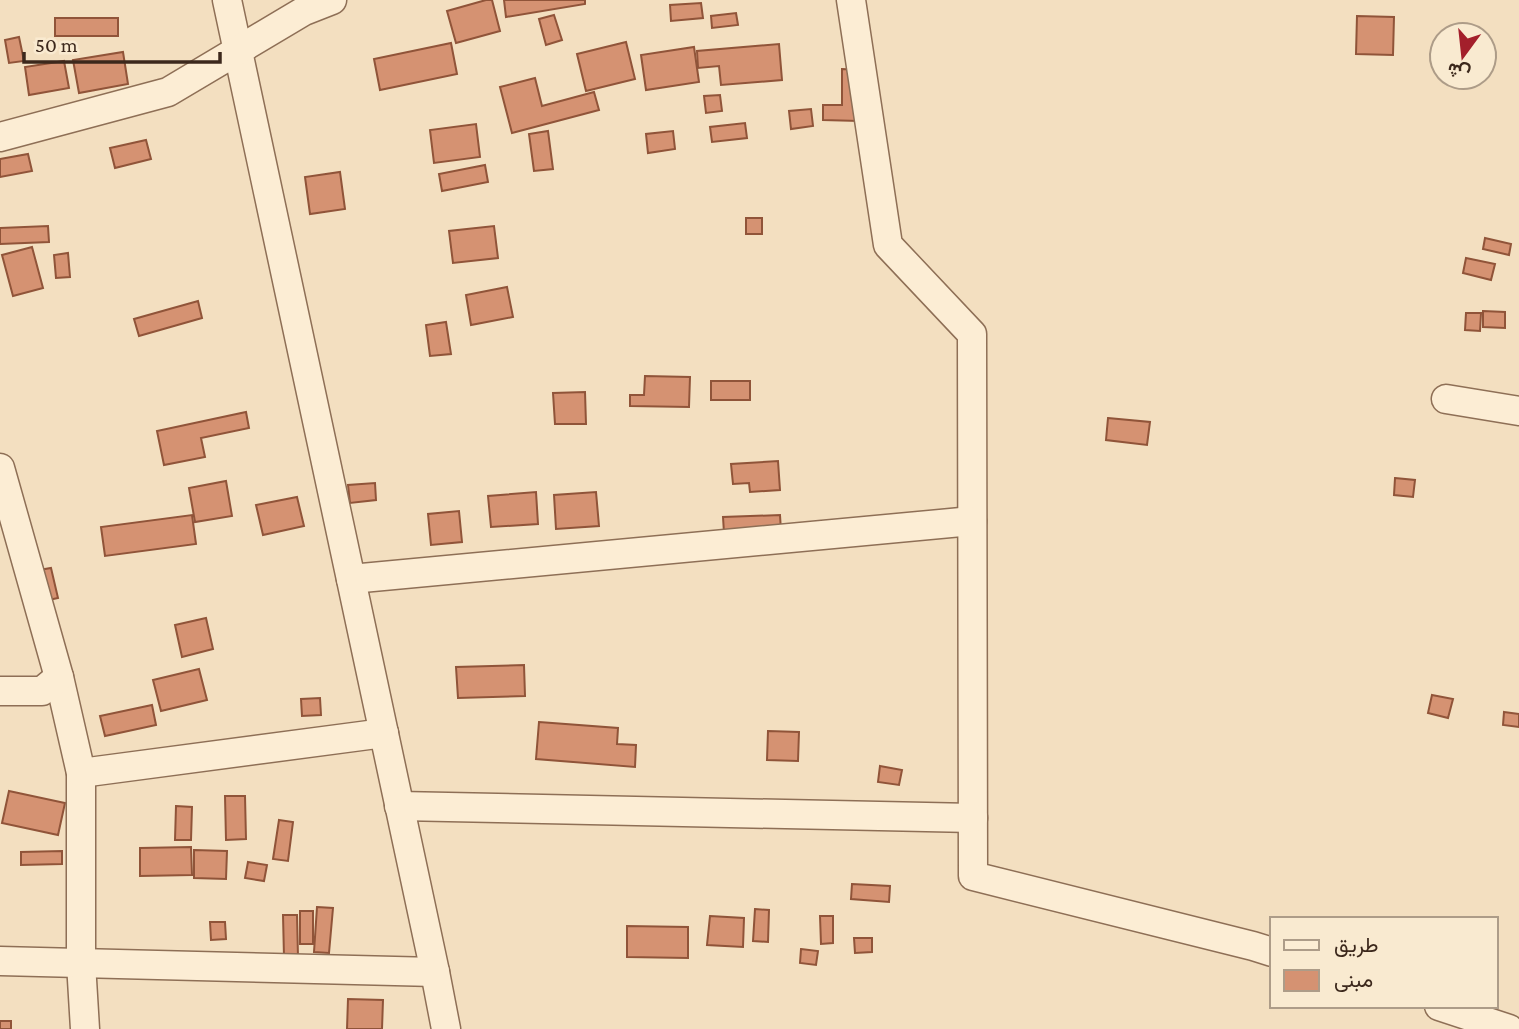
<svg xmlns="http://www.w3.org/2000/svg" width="1519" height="1029" font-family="'Crimson Pro',Vazirmatn,serif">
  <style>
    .building { fill: #d59272; stroke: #905439; stroke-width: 2 }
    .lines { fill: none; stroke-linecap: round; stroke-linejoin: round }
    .minor-casing { stroke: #8e6f56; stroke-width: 31 }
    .minor { stroke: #fcedd4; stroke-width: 28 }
  </style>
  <rect width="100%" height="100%" fill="#f3dfc0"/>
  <!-- building -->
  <g class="building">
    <path d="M486,0H492L500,31L456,43L447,11Z"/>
    <path d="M504,0H585V4L506,17Z"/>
    <path d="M701,3L703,18L671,21L670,5Z"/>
    <path d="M736,13L738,25L712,28L711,16Z"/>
    <path d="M554,15L562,40L546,45L539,19Z"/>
    <path d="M1357,16L1394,17L1393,55L1356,54Z"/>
    <rect x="55" y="18" width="63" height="18"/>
    <path d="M19,37L24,61L9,63L5,40Z"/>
    <path d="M626,42L635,79L586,91L577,54Z"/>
    <path d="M451,43L457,74L380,90L374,59Z"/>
    <path d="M779,44L782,80L721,85L719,66L698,68L697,51Z"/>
    <path d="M694,47L699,82L646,90L641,55Z"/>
    <path d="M123,52L128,84L79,93L73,60Z"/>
    <path d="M64,61L69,88L29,95L25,67Z"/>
    <path d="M842,69L860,70L859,121L823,120V105H842Z"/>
    <path d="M535,78L542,106L594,92L599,110L512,133L500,87Z"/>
    <path d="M720,95L722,111L706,113L704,96Z"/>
    <path d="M811,109L813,126L791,129L789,111Z"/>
    <path d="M745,123L747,138L712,142L710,127Z"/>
    <path d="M476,124L480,157L434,163L430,130Z"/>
    <path d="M548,131L553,169L534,171L529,134Z"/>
    <path d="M673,131L675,149L648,153L646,134Z"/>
    <path d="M146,140L151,159L115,168L110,148Z"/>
    <path d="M28,154L32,171L0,177V159Z"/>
    <path d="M485,165L488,182L442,191L439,174Z"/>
    <path d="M340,172L345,209L310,214L305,177Z"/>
    <rect x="746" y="218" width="16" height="16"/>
    <path d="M48,226L49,242L0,244V228Z"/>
    <path d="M494,226L498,258L453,263L449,231Z"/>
    <path d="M1485,238L1511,244L1509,255L1483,249Z"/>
    <path d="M32,247L43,288L13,296L2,255Z"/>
    <path d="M68,253L70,277L56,278L54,255Z"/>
    <path d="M1466,258L1495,264L1491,280L1463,273Z"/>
    <path d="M507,287L513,317L471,325L466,295Z"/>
    <path d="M198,301L202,318L139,336L134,319Z"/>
    <path d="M1483,311L1505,312V328L1483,327Z"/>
    <path d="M1466,313H1481L1480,331L1465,330Z"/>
    <path d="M446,322L451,354L430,356L426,325Z"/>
    <path d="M645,376L690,377L689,407L630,406V395H644Z"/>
    <rect x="711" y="381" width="39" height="19"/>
    <path d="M585,392L586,424H555L553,393Z"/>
    <path d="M246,412L249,428L201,438L205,457L164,465L157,431Z"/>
    <path d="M1108,418L1150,422L1147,445L1106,440Z"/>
    <path d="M778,461L780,490L750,492L749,483L733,484L731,464Z"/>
    <path d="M1395,478L1415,480L1413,497L1394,495Z"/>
    <path d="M226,481L232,516L195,522L189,488Z"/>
    <path d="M375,483L376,500L350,503L348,485Z"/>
    <path d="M536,492L538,524L491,527L488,496Z"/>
    <path d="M596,492L599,526L556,529L554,495Z"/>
    <path d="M297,497L304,526L263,535L256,505Z"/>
    <path d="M459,511L462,542L431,545L428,514Z"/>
    <path d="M192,515L196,544L105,556L101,527Z"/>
    <path d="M780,515L781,531L724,533L723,517Z"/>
    <path d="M51,568L58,598L39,602L33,571Z"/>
    <path d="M206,618L213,649L182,657L175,625Z"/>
    <path d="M524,665L525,696L458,698L456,667Z"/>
    <path d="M199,669L207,700L161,711L153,680Z"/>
    <path d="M1432,695L1453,699L1448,718L1428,713Z"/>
    <path d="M320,698L321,715L302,716L301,699Z"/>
    <path d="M152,705L156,725L105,736L100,716Z"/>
    <path d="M1504,712L1519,714V727L1503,725Z"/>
    <path d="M539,722L618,728L617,744L636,745L635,767L536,759Z"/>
    <path d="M768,731L799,732L798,761L767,760Z"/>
    <path d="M880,766L902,770L899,785L878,782Z"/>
    <path d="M9,791L65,803L58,835L2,823Z"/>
    <path d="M225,796H245L246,839L226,840Z"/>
    <path d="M176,806L192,807L191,840H175Z"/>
    <path d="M279,820L293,822L288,861L273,859Z"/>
    <path d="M191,847L192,875L140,876V848Z"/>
    <path d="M194,850L227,851L226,879L194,878Z"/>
    <path d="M62,851V864L21,865V852Z"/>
    <path d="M248,862L267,865L264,881L245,878Z"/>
    <path d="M852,884L890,886L889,902L851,899Z"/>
    <path d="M317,907L333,908L329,953L314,952Z"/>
    <path d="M755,909L769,910L768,942L753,941Z"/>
    <rect x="300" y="911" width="13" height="33"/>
    <path d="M283,915H297L298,957H284Z"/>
    <path d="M710,916L744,918L743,947L707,945Z"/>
    <path d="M820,916H833V943L821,944Z"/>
    <path d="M210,922H225L226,939L211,940Z"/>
    <path d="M627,926L688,927V958L627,957Z"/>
    <path d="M854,938H872V952L855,953Z"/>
    <path d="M801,949L818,951L816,965L800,963Z"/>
    <path d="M348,999L383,1000L382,1029H347Z"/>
    <rect x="0" y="1021" width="11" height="8"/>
  </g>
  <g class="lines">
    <defs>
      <g id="minor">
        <path d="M227,0L435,972L446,1029"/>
        <path d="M851,0L888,245L972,334L973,876L1253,946L1272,952"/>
        <path d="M0,137L168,92L304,11L332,0"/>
        <path d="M1446,399L1519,411"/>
        <path d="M0,468L59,677L81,773V963L85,1029"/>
        <path d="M351,579L972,521"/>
        <path d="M0,691H42L59,677"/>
        <path d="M81,773L384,733"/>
        <path d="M399,806L973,818"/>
        <path d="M0,961L435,972"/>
        <path d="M1439,1006L1509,1029"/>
      </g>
    </defs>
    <!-- minor casing -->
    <use href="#minor" class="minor-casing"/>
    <!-- minor -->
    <use href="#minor" class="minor"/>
  </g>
  <!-- legend -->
  <rect x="1270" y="917" width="228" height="91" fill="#f9ead0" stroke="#ad9c88" stroke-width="2"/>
  <rect x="1284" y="940" width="35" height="10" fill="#fcedd4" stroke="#ad9c88" stroke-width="2"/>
  <text x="1334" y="952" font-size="21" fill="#3c281c">طريق</text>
  <rect x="1284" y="970" width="35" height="21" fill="#d59272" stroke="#ad9c88" stroke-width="2"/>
  <text x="1334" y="987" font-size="21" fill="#3c281c">مبنى</text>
  <!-- north arrow -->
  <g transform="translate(1463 56) rotate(195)"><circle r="33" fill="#f9ead0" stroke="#ad9c88" stroke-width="2"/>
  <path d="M0-5L12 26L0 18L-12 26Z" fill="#a31f2b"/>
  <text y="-10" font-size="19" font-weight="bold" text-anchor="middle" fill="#3c281c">ش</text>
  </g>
  <!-- scale -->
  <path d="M24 52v10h196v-10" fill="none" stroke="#3c281c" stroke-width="3.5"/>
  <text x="35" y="52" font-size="21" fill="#3c281c" stroke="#f9ead0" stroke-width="5" paint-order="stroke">50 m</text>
</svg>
